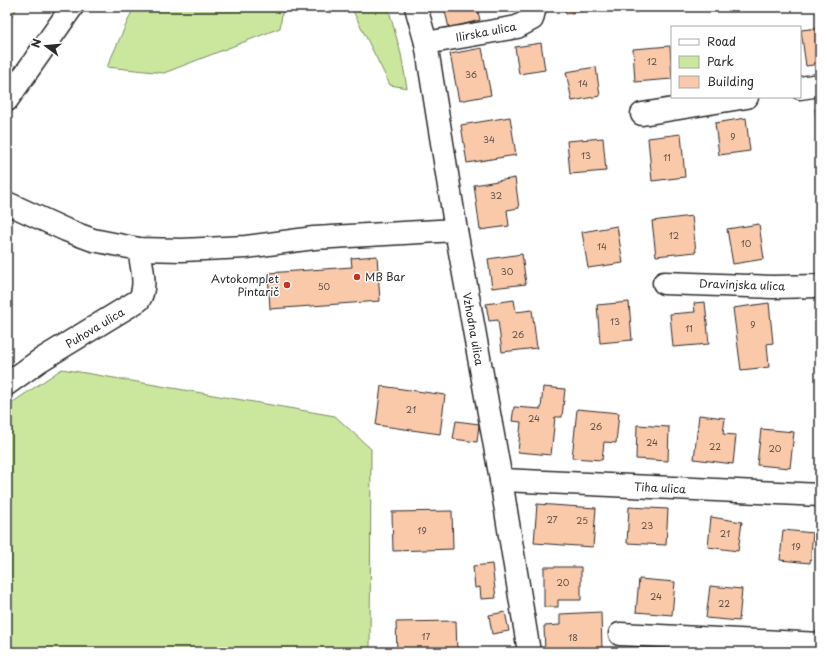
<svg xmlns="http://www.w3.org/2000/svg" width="827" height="659" font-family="'Playpen Sans',sans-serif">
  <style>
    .green { fill: #cbe79e; stroke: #7b8964 }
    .building { fill: #fac9aa; stroke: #2b2b2b }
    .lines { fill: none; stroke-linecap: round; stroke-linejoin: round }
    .minor-casing { stroke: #2b2b2b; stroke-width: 25 }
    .tertiary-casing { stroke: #2b2b2b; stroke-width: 25 }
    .minor { stroke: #fff; stroke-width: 22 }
    .tertiary { stroke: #fff; stroke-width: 22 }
    .poi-dot { fill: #c8321e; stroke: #fff; stroke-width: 1.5 }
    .labels { text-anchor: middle; stroke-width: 3; stroke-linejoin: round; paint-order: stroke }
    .number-label { font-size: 9px; fill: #5f524b }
    .street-label { font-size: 11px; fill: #2b2b2b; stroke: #fff }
    .poi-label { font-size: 11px; fill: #2b2b2b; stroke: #fff; text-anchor: start }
  </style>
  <rect width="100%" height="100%" fill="#fff"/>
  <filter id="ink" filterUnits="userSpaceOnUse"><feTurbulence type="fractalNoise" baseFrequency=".025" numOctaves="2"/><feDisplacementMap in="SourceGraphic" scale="8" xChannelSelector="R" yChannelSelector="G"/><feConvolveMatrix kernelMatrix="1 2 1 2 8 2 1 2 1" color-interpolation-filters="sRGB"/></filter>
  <g filter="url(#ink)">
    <!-- green -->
    <g class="green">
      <path d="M7,7H18L7,23Z"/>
      <path d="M134,7H283L280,28L164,73L107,67Z"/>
      <path d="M351,7H388L401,54L407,88L390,85Z"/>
      <path d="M62,369L335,416L371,449L370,652H7V406Z"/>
    </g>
    <!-- building -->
    <g class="building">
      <path d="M444,7H477L480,20L449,28Z"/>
      <path d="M564,7H594V9L566,14Z"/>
      <path d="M631,7H658L632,13Z"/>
      <path d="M820,28V64L806,66L801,30Z"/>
      <path d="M541,43L545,70L519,74L515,47Z"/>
      <path d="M670,46L672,79L635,82L633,49Z"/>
      <path d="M482,48L491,95L459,101L450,54Z"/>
      <path d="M596,67L600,96L572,101L566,72Z"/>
      <path d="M820,108V141H819L815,109Z"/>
      <path d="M510,117L516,155L467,163L461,125Z"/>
      <path d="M746,118L750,151L719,155L715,123Z"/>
      <path d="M681,134L685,177L652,181L648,138Z"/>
      <path d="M603,138L606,171L570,174L567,141Z"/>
      <path d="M820,165V181L818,166Z"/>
      <path d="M515,178L519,208L507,210L509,226L480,230L474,185Z"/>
      <path d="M692,216L696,252L656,256L652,221Z"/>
      <path d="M759,224L764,259L733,264L727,229Z"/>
      <path d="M617,226L623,263L588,268L582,232Z"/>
      <path d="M522,254L526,284L492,288L488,259Z"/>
      <path d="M377,256L380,301L270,309L268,273L352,267L351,258Z"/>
      <path d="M514,300L516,312L532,310L537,348L502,352L498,320L489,321L486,304Z"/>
      <path d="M629,302L632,340L600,343L597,305Z"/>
      <path d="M705,302L709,344L673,347L670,314L695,312L694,303Z"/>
      <path d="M769,303L773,343L767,344L769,367L741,370L733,308Z"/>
      <path d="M816,347H820V375H818Z"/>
      <path d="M381,386L445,395L440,434L376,425Z"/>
      <path d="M543,387L565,389L562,417H555L551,455L518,452L521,422L512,421L514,407L541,409Z"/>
      <path d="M577,409L619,413L616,443L604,442L602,460L572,458Z"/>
      <path d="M699,415L725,418L723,434L736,435L733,464L694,459Z"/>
      <path d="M456,421L479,424L477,442L453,439Z"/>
      <path d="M637,425L669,427L668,461L636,459Z"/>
      <path d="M761,429L794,432L790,468L757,465Z"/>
      <path d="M537,504L596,508L593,547L534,543Z"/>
      <path d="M629,507L668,509L666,545L627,543Z"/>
      <path d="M452,511L453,549L393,551L392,512Z"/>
      <path d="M711,517L742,522L738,551L708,547Z"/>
      <path d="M783,530L813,533L810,563L780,560Z"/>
      <path d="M492,564L496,598L481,599L480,587L475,588L473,566Z"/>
      <path d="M544,567H581V600H558V607H544Z"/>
      <path d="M639,579L675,582L672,615L636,612Z"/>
      <path d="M710,586L742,589L739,621L706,618Z"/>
      <path d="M505,612L509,631L492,634L489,615Z"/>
      <path d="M601,612L602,651L545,652L544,626L560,625V614Z"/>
      <path d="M456,621L457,652H397L396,622Z"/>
    </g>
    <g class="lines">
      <defs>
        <g id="minor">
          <path d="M416,7L426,43L456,230L500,474L529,652"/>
          <path d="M426,43L517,27L532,19L535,7"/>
          <path d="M800,88L820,85"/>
          <path d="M642,114L747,97"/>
          <path d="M7,203L66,230L93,240L139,249L182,250L246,247L314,238L456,230"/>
          <path d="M664,283L773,287L820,286"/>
          <path d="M7,384L39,361L139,300C148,286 141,265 139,249"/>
          <path d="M501,480L820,495"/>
          <path d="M620,634L820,644"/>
        </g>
        <path id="tertiary" d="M7,100L72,7"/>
      </defs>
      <!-- minor casing -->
      <use href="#minor" class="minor-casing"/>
      <!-- tertiary casing -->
      <use href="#tertiary" class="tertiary-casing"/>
      <!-- minor -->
      <use href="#minor" class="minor"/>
      <!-- tertiary -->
      <use href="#tertiary" class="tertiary"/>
    </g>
  </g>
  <!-- markers -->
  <g class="poi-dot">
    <circle cx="357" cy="277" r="4"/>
    <circle cx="287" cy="285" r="4"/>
  </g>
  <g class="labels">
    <!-- number labels -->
    <g class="number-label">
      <text x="652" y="65">12</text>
      <text x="471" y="78">36</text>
      <text x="583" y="87">14</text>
      <text x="733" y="140">9</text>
      <text x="489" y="143">34</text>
      <text x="586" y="159">13</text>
      <text x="667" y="161">11</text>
      <text x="496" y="199">32</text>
      <text x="674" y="239">12</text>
      <text x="746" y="247">10</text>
      <text x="602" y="250">14</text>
      <text x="507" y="275">30</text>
      <text x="324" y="290">50</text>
      <text x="615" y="325">13</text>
      <text x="753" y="328">9</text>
      <text x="689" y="332">11</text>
      <text x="518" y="338">26</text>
      <text x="411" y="413">21</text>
      <text x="534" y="422">24</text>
      <text x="596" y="430">26</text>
      <text x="652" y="446">24</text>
      <text x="715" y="450">22</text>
      <text x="775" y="452">20</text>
      <text x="552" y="523">27</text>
      <text x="582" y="524">25</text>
      <text x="647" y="529">23</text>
      <text x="422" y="534">19</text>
      <text x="725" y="537">21</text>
      <text x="796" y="550">19</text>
      <text x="563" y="586">20</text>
      <text x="656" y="600">24</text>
      <text x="724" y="607">22</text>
      <text x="426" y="640">17</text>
      <text x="573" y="641">18</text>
    </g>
    <!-- street labels -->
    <g class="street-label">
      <text transform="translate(486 32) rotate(-11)" y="4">Ilirska ulica</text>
      <text transform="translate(742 285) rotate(2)" y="4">Dravinjska ulica</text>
      <text transform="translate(95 328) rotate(-31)" y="4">Puhova ulica</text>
      <text transform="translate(473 329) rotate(80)" y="4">Vzhodna ulica</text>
      <text transform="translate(660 488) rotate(3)" y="4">Tiha ulica</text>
    </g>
    <!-- poi labels -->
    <g class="poi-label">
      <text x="365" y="281">MB Bar</text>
      <text x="279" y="283" text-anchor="end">Avtokomplet<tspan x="279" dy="13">Pintarič</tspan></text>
    </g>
  </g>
  <!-- margin -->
  <rect width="827" height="659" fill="none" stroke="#fff" stroke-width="24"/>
  <rect x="12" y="12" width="803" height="635" fill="none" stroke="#2b2b2b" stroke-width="1.5" filter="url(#ink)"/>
  <!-- legend -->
  <rect x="671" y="26" width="130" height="72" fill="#ffffff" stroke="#aaaaaa"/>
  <rect x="679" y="39" width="20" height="6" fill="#ffffff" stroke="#aaaaaa"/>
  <text x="707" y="46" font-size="12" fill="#2b2b2b">Road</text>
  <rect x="679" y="56" width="20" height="12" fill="#cbe79e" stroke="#aaaaaa"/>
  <text x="707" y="66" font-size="12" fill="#2b2b2b">Park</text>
  <rect x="679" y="76" width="20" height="12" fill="#fac9aa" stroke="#aaaaaa"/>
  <text x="707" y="86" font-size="12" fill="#2b2b2b">Building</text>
  <!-- north arrow -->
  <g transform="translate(46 46) rotate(286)" stroke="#ffffff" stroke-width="3" paint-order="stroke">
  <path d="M0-3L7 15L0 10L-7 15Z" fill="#2b2b2b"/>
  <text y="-6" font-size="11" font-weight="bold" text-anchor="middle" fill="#2b2b2b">N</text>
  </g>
</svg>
